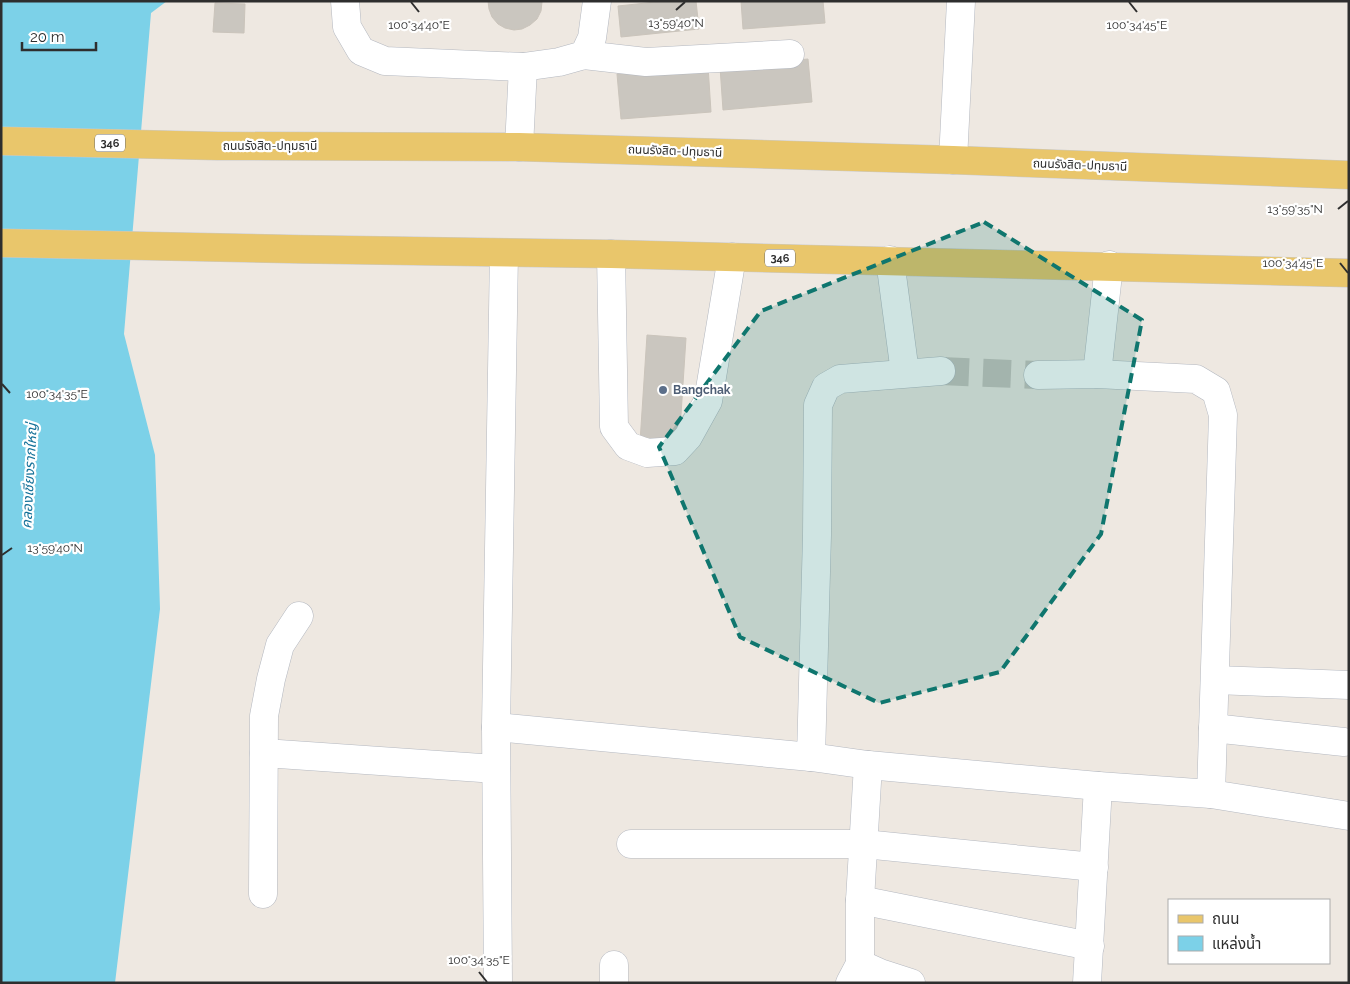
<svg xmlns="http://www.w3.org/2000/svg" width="1350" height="984" font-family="Raleway,'Noto Sans Thai',sans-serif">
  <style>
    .water { fill: #7cd1e8 }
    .building { fill: #cac6bf; stroke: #cac4bb }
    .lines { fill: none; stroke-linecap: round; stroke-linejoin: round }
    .minor-tunnel { stroke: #c8c3bd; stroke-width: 28; stroke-dasharray: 28 14; stroke-linecap: butt }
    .minor-casing { stroke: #b4b8c0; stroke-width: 29 }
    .major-casing { stroke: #c9c9c9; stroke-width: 29 }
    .minor { stroke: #fff; stroke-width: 28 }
    .major { stroke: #e9c66b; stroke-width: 28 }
    .marked { fill: #0f766e; fill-opacity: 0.2; stroke: #0f766e; stroke-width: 4; stroke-dasharray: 10 6; stroke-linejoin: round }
    .ticks { fill: none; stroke: #2e2e2e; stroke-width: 2 }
    .service-dot { fill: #5c6f8a; stroke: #fff; stroke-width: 2 }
    .labels { text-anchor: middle; stroke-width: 4.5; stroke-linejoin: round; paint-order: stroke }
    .shield { fill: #fff; stroke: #6d6d6d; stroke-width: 1 }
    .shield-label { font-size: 11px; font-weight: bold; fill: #2e2e2e }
    .street-label { font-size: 12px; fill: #2e2e2e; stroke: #fff }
    .service-label { font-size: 12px; font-weight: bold; fill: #4e5e75; stroke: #fff; text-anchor: start }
    .water-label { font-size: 14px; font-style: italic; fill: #167299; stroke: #fff }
    .ticks-label { font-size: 12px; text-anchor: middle; fill: #2e2e2e; stroke: #fff; stroke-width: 4.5; stroke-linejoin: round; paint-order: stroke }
  </style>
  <rect width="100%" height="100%" fill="#eee8e1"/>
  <!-- water -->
  <path class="water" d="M1,1H167L151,13L124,334L155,455L160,609L115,983H1Z"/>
  <!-- building -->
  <g class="building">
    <path d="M488,1H542V2L541,11L537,19L530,25L522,29L514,30L505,28L498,24L492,17L489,9Z"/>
    <path d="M665,1H696L699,29L621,37L618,6Z"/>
    <path d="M741,1H823L825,23L743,29Z"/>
    <path d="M215,3L245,4L244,33L213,32Z"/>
    <path d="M808,59L812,102L723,110L720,67Z"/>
    <path d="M708,66L711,112L621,119L617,74Z"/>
    <path d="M647,335L686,338L679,445L640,442Z"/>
  </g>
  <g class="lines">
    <!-- minor-tunnel -->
    <path class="minor-tunnel" d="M941,371L1038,375"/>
    <defs>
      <g id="minor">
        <path d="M345,1L347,27L361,51L385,61L523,67L559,62L584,55L592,38L597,1"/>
        <path d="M584,55L646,62L790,54"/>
        <path d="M519,147L523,67"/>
        <path d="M953,160L961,1"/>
        <path d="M611,254L614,427L628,446L647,453L675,451L688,437L708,401L732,257"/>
        <path d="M890,260L905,373"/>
        <path d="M1097,374L1109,265"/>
        <path d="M1038,375L1097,374L1196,379L1216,391L1223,415L1211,794"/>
        <path d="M1215,680L1349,685"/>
        <path d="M496,727L811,757L868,765L1098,786L1211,794L1349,816"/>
        <path d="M1213,728L1344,742"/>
        <path d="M264,753L496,769"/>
        <path d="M811,757L817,535L818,405L826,387L840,379L941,371"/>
        <path d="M631,844H864L1094,867"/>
        <path d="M263,894L264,716L271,679L280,645L299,616"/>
        <path d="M860,900L1090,946"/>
        <path d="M860,964L880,973L911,983"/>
        <path d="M498,983L496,727L504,253"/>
        <path d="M614,983V965"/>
        <path d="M850,983L860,964V900L868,765"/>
        <path d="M1087,983L1098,786"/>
      </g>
      <g id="major">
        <path d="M1,141L218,146L519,147L953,160L1349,175"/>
        <path d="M1,243C204,248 408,251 611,254C857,258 1103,265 1349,273"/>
      </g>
    </defs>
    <!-- minor casing -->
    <use href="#minor" class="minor-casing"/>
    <!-- major casing -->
    <use href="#major" class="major-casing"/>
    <!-- minor -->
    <use href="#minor" class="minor"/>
    <!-- major -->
    <use href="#major" class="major"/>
  </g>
  <!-- marked area -->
  <path class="marked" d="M984,222L1142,320L1101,534L1000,672L879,703L740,637L659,447L761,311Z"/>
  <!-- ticks -->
  <path class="ticks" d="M411,2L419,12M1129,2L1137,12M676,10L685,2M1338,209L1348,201M1340,263L1348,273M2,384L10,393M2,555L12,548M479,972L487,982"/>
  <!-- markers -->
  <circle class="service-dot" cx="663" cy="390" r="5"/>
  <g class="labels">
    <!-- shield labels -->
    <g class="shield">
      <rect x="95" y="134.5" width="30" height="17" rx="4"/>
      <rect x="765" y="249.5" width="30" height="17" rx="4"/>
    </g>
    <g class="shield-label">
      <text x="110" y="147">346</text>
      <text x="780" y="262">346</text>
    </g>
    <!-- street labels -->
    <g class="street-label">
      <text x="270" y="150">ถนนรังสิต-ปทุมธานี</text>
      <text transform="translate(675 151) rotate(2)" y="4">ถนนรังสิต-ปทุมธานี</text>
      <text transform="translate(1080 165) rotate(2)" y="4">ถนนรังสิต-ปทุมธานี</text>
    </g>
    <!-- service labels -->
    <g class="service-label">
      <text x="673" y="394">Bangchak</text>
    </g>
    <!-- water labels -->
    <g class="water-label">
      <text transform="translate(29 476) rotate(-87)" y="5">คลองเชียงรากใหญ่</text>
    </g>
  </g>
  <g class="ticks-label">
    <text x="676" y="27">13°59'40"N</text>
    <text x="419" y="29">100°34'40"E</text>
    <text x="1137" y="29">100°34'45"E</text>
    <text x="1295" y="213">13°59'35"N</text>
    <text x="1293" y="267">100°34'45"E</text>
    <text x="57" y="398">100°34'35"E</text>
    <text x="55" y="552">13°59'40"N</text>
    <text x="479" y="964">100°34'35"E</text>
  </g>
  <!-- border -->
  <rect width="1350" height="984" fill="none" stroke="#2e2e2e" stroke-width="5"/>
  <!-- legend -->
  <rect x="1168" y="899" width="162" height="65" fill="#ffffff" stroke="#ababab"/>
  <rect x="1178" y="915" width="25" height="8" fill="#e9c66b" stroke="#ababab"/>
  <text x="1212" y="924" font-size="15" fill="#2e2e2e">ถนน</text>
  <rect x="1178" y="936" width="25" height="15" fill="#7cd1e8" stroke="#ababab"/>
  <text x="1212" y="949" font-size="15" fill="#2e2e2e">แหล่งน้ำ</text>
  <!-- scale -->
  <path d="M22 42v8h74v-8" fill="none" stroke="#2e2e2e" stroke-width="2.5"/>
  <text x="30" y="42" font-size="15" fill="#2e2e2e" stroke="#ffffff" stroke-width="4" paint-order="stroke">20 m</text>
</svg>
